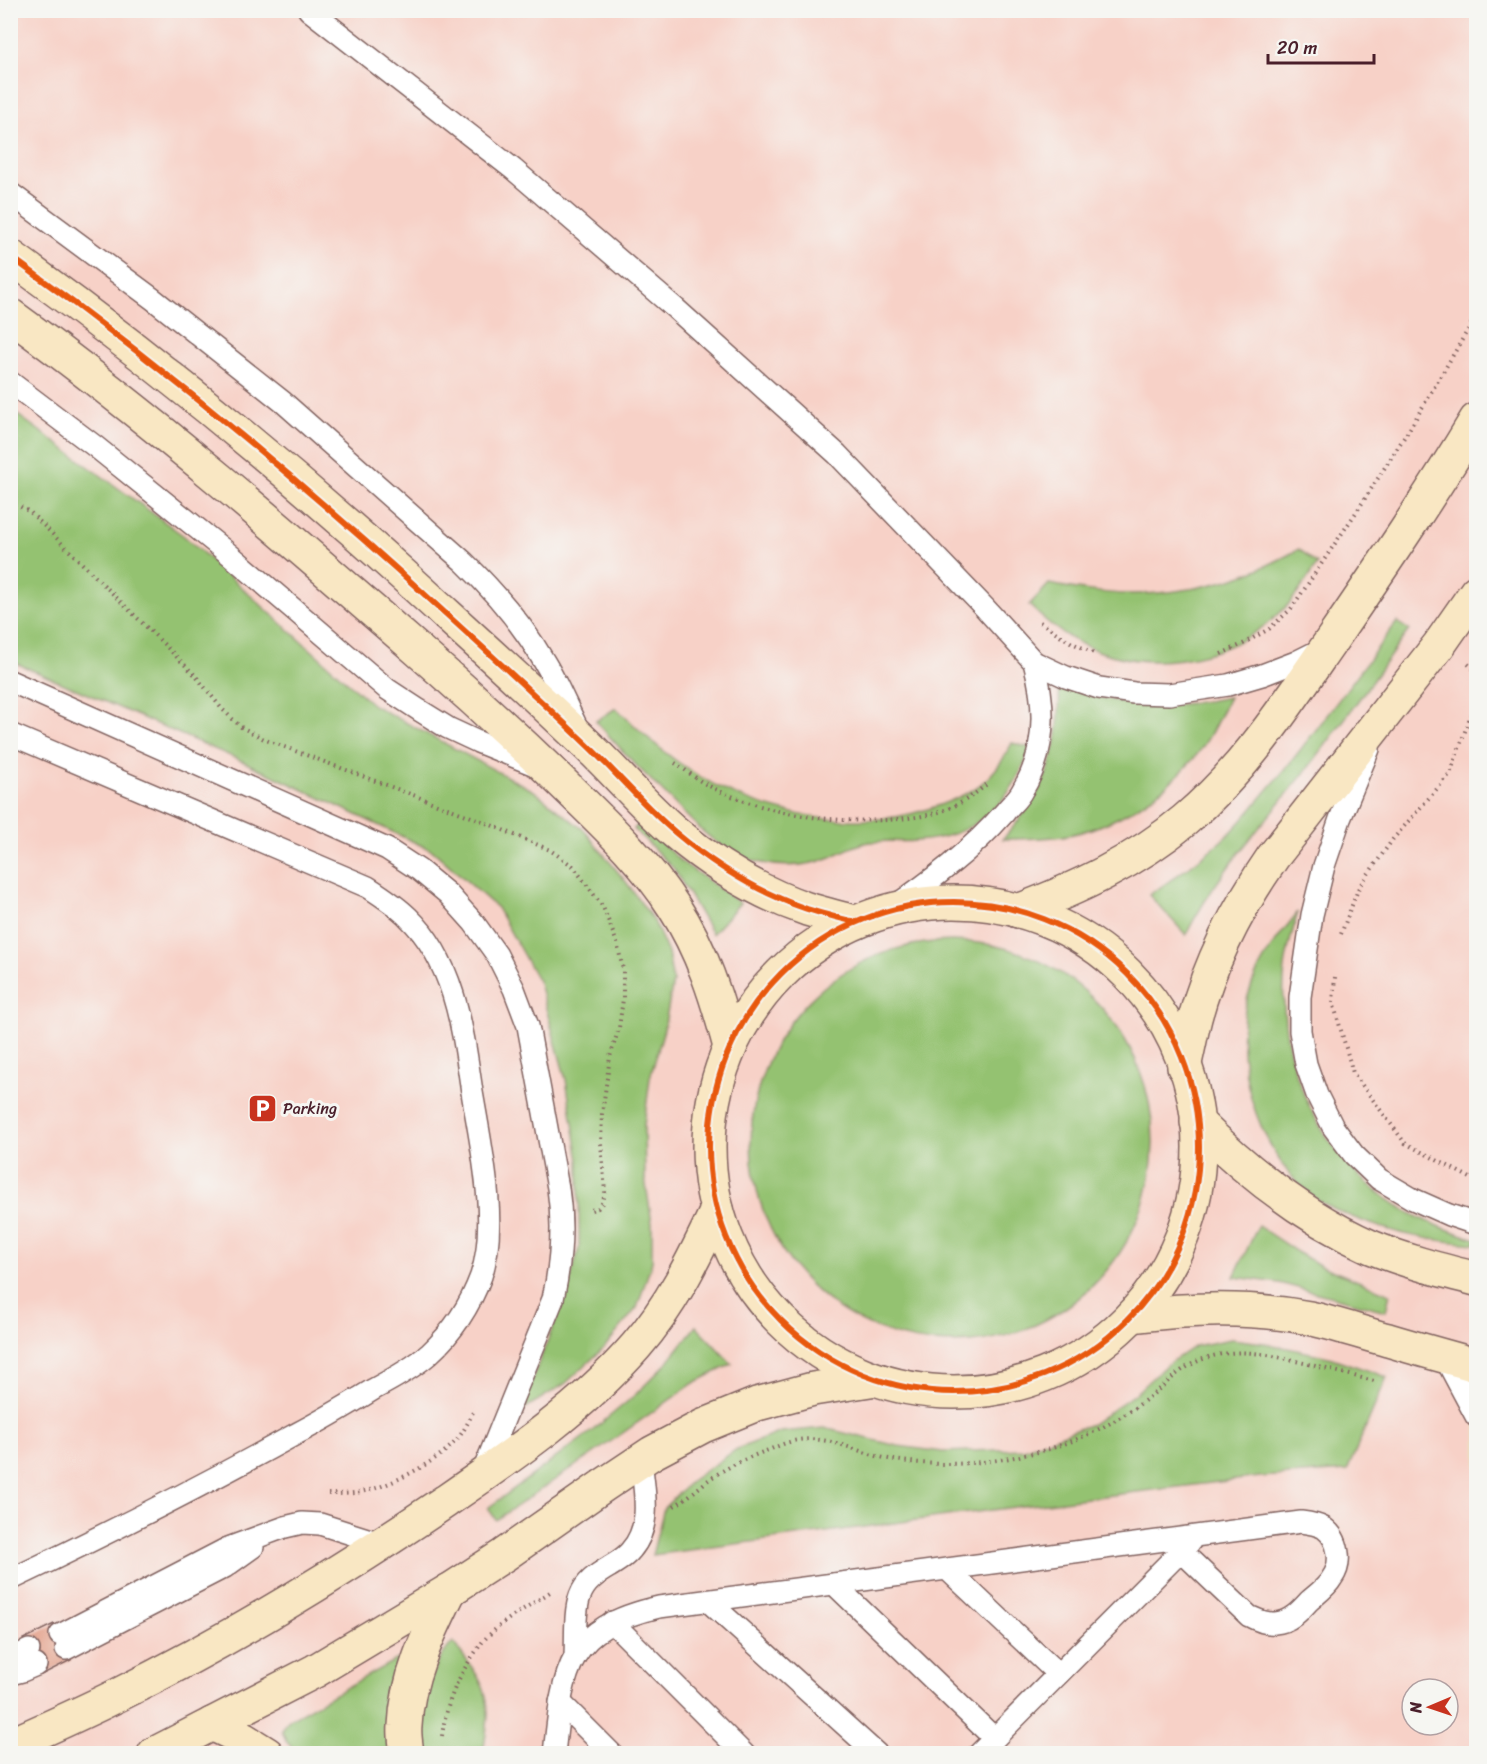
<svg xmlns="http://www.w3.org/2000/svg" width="1487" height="1764" font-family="Sriracha,sans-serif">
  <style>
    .built { fill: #f7d1c7; fill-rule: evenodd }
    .green { fill: #94c271; stroke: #6f704e; stroke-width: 1.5 }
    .building { fill: #df8c72 }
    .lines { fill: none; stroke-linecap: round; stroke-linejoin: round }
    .lane-casing { stroke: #826360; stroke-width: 24 }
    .secondary-casing { stroke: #826360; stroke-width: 36 }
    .path { stroke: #826360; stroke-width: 4; stroke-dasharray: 1.5 4.5; stroke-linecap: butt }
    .lane { stroke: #fff; stroke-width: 21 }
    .secondary { stroke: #f9e7c3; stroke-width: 33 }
    .cycleway-casing { stroke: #f6f6f2; stroke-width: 10 }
    .cycleway { stroke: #e8590c; stroke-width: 6 }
    .labels { text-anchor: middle; stroke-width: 6; stroke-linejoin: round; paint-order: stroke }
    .poi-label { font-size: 16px; fill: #4a1f2b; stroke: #f6f6f2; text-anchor: start }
  </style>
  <rect width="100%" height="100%" fill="#f6f6f2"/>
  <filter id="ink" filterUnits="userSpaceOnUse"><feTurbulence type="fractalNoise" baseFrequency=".0167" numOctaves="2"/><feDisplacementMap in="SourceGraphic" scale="12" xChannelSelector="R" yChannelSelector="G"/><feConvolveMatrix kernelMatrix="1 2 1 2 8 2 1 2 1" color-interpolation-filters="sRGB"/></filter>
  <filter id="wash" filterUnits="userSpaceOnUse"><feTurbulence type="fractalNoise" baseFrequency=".008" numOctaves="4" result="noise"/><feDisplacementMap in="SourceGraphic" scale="24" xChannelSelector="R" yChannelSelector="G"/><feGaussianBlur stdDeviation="1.35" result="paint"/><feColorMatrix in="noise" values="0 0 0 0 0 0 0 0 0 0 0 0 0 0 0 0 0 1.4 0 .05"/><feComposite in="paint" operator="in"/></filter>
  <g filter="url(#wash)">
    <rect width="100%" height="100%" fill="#eae2c1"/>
    <!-- built -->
    <path class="built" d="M11,11H1476V1753L11,1754ZM1412,1689H1448V1725H1412Z"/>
    <!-- green -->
    <g class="green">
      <path d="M11,410L184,536L373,705L534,791L584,830L627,883L654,921L668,953L673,982L664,1029L650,1078L644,1125L645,1178L652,1223V1262L637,1308L604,1348L565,1384L519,1412L567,1292L579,1248V1161L566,1080L539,983L497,908L433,851L242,761L11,661Z"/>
      <path d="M1299,549L1317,564C1306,581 1296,598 1281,612C1225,664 1140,677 1072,639C1056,630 1042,618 1029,605L1049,584C1076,589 1103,594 1131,594C1191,594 1247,579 1299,549Z"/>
      <path d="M1397,622L1409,630C1373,679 1339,729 1301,777C1260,828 1215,876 1186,935L1149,895C1177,876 1204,857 1229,834C1246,817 1261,797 1277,779C1319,728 1357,675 1397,622Z"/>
      <path d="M1059,684C1120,708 1166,710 1229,697C1219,717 1210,739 1195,757C1162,796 1115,827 1063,836C1043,839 1023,839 1003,839C1047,790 1062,750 1059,684Z"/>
      <path d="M616,708C636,727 655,746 678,762C748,813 851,837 934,807C972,794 994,781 1012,743L1031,748C1011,803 976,838 915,841C898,843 882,839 865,843C853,846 843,851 831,857C803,869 770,868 742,857C711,844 688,817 665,794C641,771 618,747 596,721Z"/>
      <path d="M640,823L682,862L740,903L712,934L674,869L634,829Z"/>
      <path d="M1298,912C1292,934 1285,956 1284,979C1279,1071 1322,1159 1401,1208C1424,1222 1450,1231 1476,1239V1244C1432,1241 1399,1235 1357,1219C1341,1213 1326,1206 1312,1196C1256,1152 1226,1051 1252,984C1262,957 1280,935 1298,912Z"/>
      <circle cx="952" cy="1142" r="201"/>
      <path d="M1258,1226L1297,1252L1321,1266L1390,1294L1386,1311L1279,1283L1234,1277Z"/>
      <path d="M696,1326L732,1364L694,1383L600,1449L496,1520L488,1508L592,1431L634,1396L667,1363Z"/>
      <path d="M1231,1339L1264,1343L1329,1357L1387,1377L1347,1471L1260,1477L1030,1505L652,1555L664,1508L692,1480L737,1449L781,1432L824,1428L898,1446L943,1452L1024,1449L1092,1424L1136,1393L1165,1366L1195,1346Z"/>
      <path d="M453,1642C469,1664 488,1683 488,1712C488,1725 485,1740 483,1753H421C417,1716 426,1671 453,1642Z"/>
      <path d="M397,1659L404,1661L390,1732L389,1753H297L286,1741L282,1731L284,1725L290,1719Z"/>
    </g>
    <g id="blocks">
      <!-- building -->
      <path class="building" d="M54,1624L71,1660L41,1675L23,1639Z"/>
    </g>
  </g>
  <g filter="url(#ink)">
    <use href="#blocks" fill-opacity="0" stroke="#826360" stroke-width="1.5"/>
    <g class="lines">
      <defs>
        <g id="lane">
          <path d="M309,10L513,169L676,309L837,454L985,608L1034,662L1066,677L1099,688L1134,693L1169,694L1228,685L1262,675L1296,662L1322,649"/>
          <path d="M10,193L153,299L283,402L464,562C496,593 523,625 545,663C557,683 566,705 576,725"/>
          <path d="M10,382L96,447L229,554L387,689L419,710L448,728L478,742L535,765"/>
          <path d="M10,681L387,849L419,870L448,894L474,923L497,955L514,989L528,1026L558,1188C564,1227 561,1262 553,1299L482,1474"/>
          <path d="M10,734L368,887C382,896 396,905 408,917C455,962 463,1031 472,1092C481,1146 499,1224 481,1276C470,1306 453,1332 429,1354C413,1368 393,1379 374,1389C348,1405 323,1420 296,1434C202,1486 107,1534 10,1580"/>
          <path d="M1369,749L1340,819L1324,866L1312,915L1300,997V1031L1306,1064L1317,1095L1333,1127L1354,1155L1379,1179L1413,1199L1449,1215L1476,1224"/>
          <path d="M889,910C931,881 971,851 1005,812C1010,805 1018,799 1022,791C1047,751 1046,706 1034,662"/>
          <path d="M1444,1356L1476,1416"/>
          <path d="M948,1570L1058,1674"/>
          <path d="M834,1584L994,1738"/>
          <path d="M708,1601L877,1754"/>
          <path d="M612,1622L744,1754"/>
          <path d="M60,1635L228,1548L285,1527L302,1523L320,1524L383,1544"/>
          <path d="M66,1649L225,1567L253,1547"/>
          <path d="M575,1656C576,1638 574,1612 580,1596C585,1582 597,1574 609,1567C617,1562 626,1557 631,1550C653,1525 644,1490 641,1460"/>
          <path d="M10,1659L29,1650"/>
          <path d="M10,1674L22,1671L36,1665"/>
          <path d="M560,1702L612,1754"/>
          <path d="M554,1754C563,1670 566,1628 659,1607L1301,1522C1309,1523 1317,1524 1324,1528C1339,1539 1343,1563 1332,1578C1327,1587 1317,1594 1309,1601C1300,1611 1290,1622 1275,1623C1265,1624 1258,1620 1249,1616L1181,1551"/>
          <path d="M979,1754L1190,1542"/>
        </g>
        <g id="secondary">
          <path d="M10,256C150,357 284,467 411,582C469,635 527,687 583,741C615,771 643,805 676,833C714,865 760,893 807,909C823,914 839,918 855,922"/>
          <path d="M10,315C153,419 286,535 419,651C473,698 526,747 577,797C612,831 648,866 674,907C702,950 717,998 730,1047"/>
          <circle cx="954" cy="1147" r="245"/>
          <path d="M1018,911C1078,888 1135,862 1185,820C1246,768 1286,706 1331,641C1381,568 1431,495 1476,420"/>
          <path d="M1184,1067C1188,1051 1191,1034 1195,1018C1211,959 1239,906 1273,857L1439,645L1476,592"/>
          <path d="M1197,1122C1248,1173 1304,1217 1371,1247C1405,1261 1441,1270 1476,1279"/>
          <path d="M1132,1316C1191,1308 1250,1306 1309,1318C1336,1324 1362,1333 1388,1340C1418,1349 1447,1357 1476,1365"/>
          <path d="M212,1724L243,1739L267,1754"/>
          <path d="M10,1745C46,1729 82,1713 118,1695C232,1639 341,1572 446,1501C513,1455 582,1408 636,1346C671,1306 694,1259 717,1210"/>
          <path d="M154,1754L315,1671L450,1590L504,1555L604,1485L652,1453L703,1426L757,1404L813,1389L870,1380"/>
          <path d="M407,1754C406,1744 404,1735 405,1726C407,1676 429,1633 450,1590"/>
        </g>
      </defs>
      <!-- lane casing -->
      <use href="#lane" class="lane-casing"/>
      <!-- secondary casing -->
      <use href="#secondary" class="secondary-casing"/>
      <!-- path -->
      <g class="path">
        <path d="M10,501L30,512L195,675L222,709L241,727L266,740L477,819L550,850L573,866L603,907L617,943L623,969V999L619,1028L610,1057L602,1114L601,1143L605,1192L603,1202L598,1208L588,1211"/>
        <path d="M1040,622L1072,643L1096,654"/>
        <path d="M1221,654L1243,644L1269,629L1291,609L1359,508L1412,425L1476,316"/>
        <path d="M1468,664L1476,671"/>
        <path d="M675,763C686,770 697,780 709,786C766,814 826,823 888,820C908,818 928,817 947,809C963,803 977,793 989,782"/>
        <path d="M1341,934L1359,887L1393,839L1450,774L1469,720L1476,706"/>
        <path d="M1335,977L1333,1002L1353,1073L1405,1143L1476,1181"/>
        <path d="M328,1494C340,1494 353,1494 365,1491C390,1486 431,1464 450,1447C461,1437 467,1425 473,1412"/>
        <path d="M674,1506C686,1499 696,1490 707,1481C726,1467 749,1457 771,1449C778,1446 785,1443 793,1441C826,1433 857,1453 889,1459C934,1467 980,1465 1024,1455C1065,1447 1106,1429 1140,1404C1170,1383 1183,1360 1223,1354C1251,1349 1277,1357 1304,1363C1327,1369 1350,1375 1374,1381"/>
        <path d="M442,1736C446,1705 456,1680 474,1654C478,1649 481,1643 485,1639C503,1620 528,1607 550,1592"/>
      </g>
      <!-- lane -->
      <use href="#lane" class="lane"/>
      <!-- secondary -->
      <use href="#secondary" class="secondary"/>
      <defs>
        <g id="cycleway">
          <path d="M10,256C150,357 284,467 411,582C469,635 527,687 583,741C615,771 643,805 676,833C714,865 760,893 807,909C823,914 839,918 855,922"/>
          <circle cx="954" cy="1147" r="245"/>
        </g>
      </defs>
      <!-- cycleway casing -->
      <use href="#cycleway" class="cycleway-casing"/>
      <!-- cycleway -->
      <use href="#cycleway" class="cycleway"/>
    </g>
  </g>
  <!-- icons -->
  <defs>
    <symbol id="parking-square" viewBox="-11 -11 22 22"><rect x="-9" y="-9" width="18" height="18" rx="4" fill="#c8321e" stroke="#f6f6f2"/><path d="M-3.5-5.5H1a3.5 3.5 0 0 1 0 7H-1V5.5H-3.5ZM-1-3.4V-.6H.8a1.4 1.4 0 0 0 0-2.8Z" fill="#fff"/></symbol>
  </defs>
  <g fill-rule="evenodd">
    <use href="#parking-square" x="246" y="1092" width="33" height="33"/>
  </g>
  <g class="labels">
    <!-- poi labels -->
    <g class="poi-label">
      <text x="283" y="1114">Parking</text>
    </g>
  </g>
  <!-- margin -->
  <rect width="1487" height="1764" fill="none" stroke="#f6f6f2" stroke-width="36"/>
  <!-- north arrow -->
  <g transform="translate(1430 1707) rotate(268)"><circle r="28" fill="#f6f6f2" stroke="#b1a0a2" stroke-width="1.5"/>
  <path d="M0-4.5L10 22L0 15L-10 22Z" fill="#c8321e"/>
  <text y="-9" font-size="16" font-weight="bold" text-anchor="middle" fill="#4a1f2b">N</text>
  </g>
  <!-- scale -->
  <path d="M1268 54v9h106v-9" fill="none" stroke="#4a1f2b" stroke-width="3"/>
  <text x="1277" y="54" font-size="18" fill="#4a1f2b" stroke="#f6f6f2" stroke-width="4.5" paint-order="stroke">20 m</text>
</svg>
